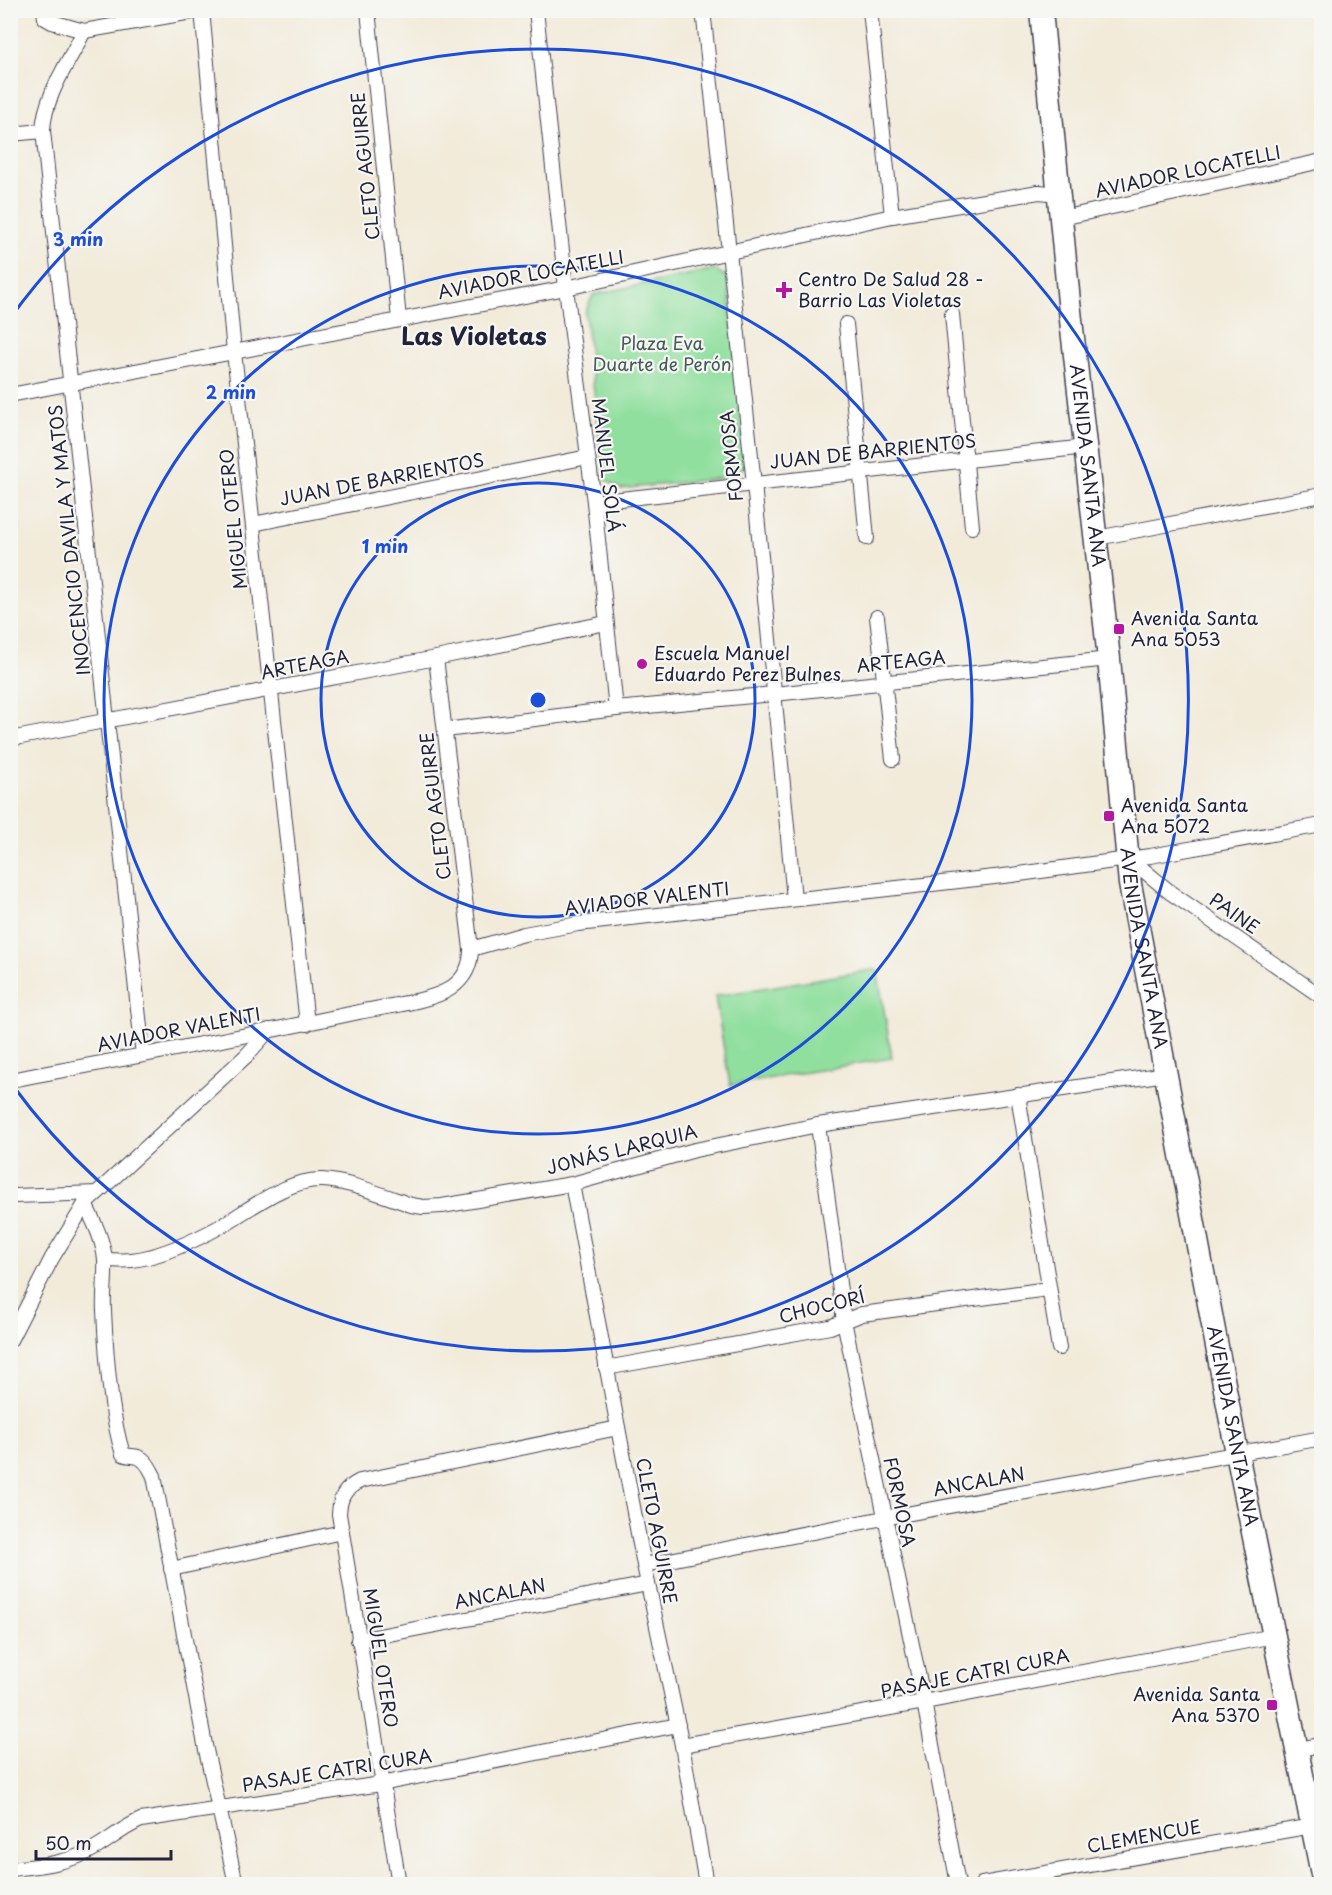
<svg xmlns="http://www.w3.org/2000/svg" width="1332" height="1895" font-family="'Playpen Sans',sans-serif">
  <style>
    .green { fill: #90df9e; stroke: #59806c; stroke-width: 1.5 }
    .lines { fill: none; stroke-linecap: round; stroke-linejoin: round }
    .minor-casing { stroke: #414053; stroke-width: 16 }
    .primary-casing { stroke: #414053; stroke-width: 25 }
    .minor { stroke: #fff; stroke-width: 14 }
    .primary { stroke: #fff; stroke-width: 22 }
    .ring { fill: none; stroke: #1d4ed8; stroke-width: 3 }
    .poi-dot { fill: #b5179e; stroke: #f6f6f2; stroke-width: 2 }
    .labels { text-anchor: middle; stroke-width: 4.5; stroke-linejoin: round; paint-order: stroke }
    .street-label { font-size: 18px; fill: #22223b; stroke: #f6f6f2 }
    .poi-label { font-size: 18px; fill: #22223b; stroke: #f6f6f2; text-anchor: start }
    .park-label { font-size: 18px; fill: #435b59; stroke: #f6f6f2 }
    .district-label { font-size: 24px; font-weight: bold; fill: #22223b; stroke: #f6f6f2 }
    .centre { fill: #1d4ed8; stroke: #f6f6f2; stroke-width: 3 }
    .ring-label { font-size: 18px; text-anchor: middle; font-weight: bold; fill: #1d4ed8; stroke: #f6f6f2; stroke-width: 4.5; stroke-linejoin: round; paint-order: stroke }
  </style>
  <rect width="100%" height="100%" fill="#f6f6f2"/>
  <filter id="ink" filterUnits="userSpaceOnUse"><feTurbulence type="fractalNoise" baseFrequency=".0167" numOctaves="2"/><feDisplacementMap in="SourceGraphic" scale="12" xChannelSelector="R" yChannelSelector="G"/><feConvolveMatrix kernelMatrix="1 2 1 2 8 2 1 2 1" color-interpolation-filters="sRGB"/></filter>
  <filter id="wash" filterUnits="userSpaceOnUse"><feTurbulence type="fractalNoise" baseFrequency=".008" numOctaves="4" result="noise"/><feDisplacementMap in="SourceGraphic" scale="24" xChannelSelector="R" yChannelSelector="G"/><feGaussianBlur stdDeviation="1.35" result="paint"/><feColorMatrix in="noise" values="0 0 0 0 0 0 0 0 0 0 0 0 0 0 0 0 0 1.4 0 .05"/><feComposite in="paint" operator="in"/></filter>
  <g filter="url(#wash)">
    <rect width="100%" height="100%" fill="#f2ebda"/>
    <!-- green -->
    <g class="green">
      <path d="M715,269L728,279L745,466L733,477L620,489L604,478L585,313L593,295Z"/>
      <path d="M877,969L892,1058L730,1085L715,996Z"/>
    </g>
  </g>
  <g filter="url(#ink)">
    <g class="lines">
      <defs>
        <g id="minor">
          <path d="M44,10L45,18L52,22L84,31L203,10"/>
          <path d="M202,10L234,352L307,1024"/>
          <path d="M368,10L399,319"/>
          <path d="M536,10L566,288L594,502L616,709"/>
          <path d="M703,10L754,484L794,899"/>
          <path d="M870,10L892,216"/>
          <path d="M84,31C69,62 44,96 43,131C79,439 108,747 143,1055"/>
          <path d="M10,134L43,131"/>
          <path d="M1062,218L1322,161"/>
          <path d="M952,314L972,527"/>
          <path d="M846,324L867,538"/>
          <path d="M10,395L566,288L892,216L1039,192L1059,194"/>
          <path d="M594,502L1086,447"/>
          <path d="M253,524L588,457"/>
          <path d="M1097,538L1322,495"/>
          <path d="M877,617L893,759"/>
          <path d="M445,730L616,709L774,694L1109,659"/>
          <path d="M10,739L436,658L606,623"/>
          <path d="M1129,858L1171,893L1322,997"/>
          <path d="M471,949L524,934L578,924L1012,875L1150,856L1322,825"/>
          <path d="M10,1080C127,1058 244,1037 359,1012C383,1007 433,1001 451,988C465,978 471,966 471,949L436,658"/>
          <path d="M1018,1095L1059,1348"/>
          <path d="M818,1125L844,1321L924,1702L958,1884"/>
          <path d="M572,1184L644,1565L682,1745L706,1884"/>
          <path d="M15,1196L97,1193"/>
          <path d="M85,1204C94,1222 103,1239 105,1260C106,1277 103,1294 104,1311C106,1354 110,1414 123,1454C129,1457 133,1455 138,1457C147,1460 150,1469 154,1476L206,1750L236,1884"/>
          <path d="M105,1260C114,1260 123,1261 132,1260C158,1257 187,1244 210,1232C244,1215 283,1179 322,1180C348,1181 385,1196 411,1205L423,1207L442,1206L572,1184L695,1150L818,1125L1166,1074"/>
          <path d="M10,1340L52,1258L85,1204L246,1056L269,1030"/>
          <path d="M606,1368L830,1327L862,1314L1048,1289"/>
          <path d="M644,1565L884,1518L1322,1438"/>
          <path d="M171,1569L342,1532"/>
          <path d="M358,1640L648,1584"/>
          <path d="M682,1745L924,1702L1274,1636"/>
          <path d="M1298,1749L1322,1745"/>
          <path d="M10,1869C40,1866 71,1863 97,1847C112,1838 124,1827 141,1820L381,1784L678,1725"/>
          <path d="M399,1884L339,1514C340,1497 344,1489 360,1481L618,1428"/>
          <path d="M982,1884L1312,1826"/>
        </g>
        <g id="primary">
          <path id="s1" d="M1041,10L1069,302L1109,659L1130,884L1237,1453L1322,1874"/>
        </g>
      </defs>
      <!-- minor casing -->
      <use href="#minor" class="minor-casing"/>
      <!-- primary casing -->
      <use href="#primary" class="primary-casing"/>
      <!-- minor -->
      <use href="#minor" class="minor"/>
      <!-- primary -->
      <use href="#primary" class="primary"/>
    </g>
  </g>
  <!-- distance rings -->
  <g class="ring">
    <circle cx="538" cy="700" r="217"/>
    <circle cx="538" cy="700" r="434"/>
    <path d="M11 317A651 651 0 1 1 11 1083"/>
  </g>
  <!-- markers -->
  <g class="poi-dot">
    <path d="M781 281h6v6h6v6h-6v6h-6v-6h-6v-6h6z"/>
    <rect x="1113" y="623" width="12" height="12" rx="3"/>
    <circle cx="642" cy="664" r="6"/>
    <rect x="1103" y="810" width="12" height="12" rx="3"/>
    <rect x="1266" y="1699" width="12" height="12" rx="3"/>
  </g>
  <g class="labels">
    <!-- street labels -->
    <g class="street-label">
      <text transform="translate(366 166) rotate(-96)" y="6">CLETO AGUIRRE</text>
      <text transform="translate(1188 172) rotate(-12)" y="6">AVIADOR LOCATELLI</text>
      <text transform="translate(531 275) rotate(-11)" y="6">AVIADOR LOCATELLI</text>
      <text transform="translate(873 452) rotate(-6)" y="6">JUAN DE BARRIENTOS</text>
      <text transform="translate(732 456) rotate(-96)" y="6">FORMOSA</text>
      <text transform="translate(606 465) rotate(83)" y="6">MANUEL SOLÁ</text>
      <text dy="6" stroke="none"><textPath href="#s1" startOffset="458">AVENIDA SANTA ANA</textPath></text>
      <text transform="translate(382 480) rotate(-11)" y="6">JUAN DE BARRIENTOS</text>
      <text transform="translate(234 519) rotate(-96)" y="6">MIGUEL OTERO</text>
      <text transform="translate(70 540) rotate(-96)" y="6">INOCENCIO DAVILA Y MATOS</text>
      <text transform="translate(901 662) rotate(-6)" y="6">ARTEAGA</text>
      <text transform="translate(305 665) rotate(-11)" y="6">ARTEAGA</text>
      <text transform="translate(436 806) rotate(-97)" y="6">CLETO AGUIRRE</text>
      <text transform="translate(647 899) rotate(-7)" y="6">AVIADOR VALENTI</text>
      <text transform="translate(1234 914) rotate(35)" y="6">PAINE</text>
      <text dy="6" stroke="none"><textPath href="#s1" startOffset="944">AVENIDA SANTA ANA</textPath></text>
      <text transform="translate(179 1030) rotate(-11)" y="6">AVIADOR VALENTI</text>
      <text transform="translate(622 1150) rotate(-14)" y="6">JONÁS LARQUIA</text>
      <text transform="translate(822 1307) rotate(-14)" y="6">CHOCORÍ</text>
      <text dy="6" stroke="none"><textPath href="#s1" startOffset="1430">AVENIDA SANTA ANA</textPath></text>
      <text transform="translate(979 1482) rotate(-10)" y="6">ANCALAN</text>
      <text transform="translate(899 1502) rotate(78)" y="6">FORMOSA</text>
      <text transform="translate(656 1531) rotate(79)" y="6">CLETO AGUIRRE</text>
      <text transform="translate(500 1594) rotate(-11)" y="6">ANCALAN</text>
      <text transform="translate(380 1658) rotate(81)" y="6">MIGUEL OTERO</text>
      <text transform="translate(975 1674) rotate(-11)" y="6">PASAJE CATRI CURA</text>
      <text transform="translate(337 1771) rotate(-9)" y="6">PASAJE CATRI CURA</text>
      <text transform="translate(1144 1837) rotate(-10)" y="6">CLEMENCUE</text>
    </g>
    <!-- poi labels -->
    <g class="poi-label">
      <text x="798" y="286">Centro De Salud 28 -<tspan x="798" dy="21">Barrio Las Violetas</tspan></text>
      <text x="1131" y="625">Avenida Santa<tspan x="1131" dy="21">Ana 5053</tspan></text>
      <text x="654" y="660">Escuela Manuel<tspan x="654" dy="21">Eduardo Perez Bulnes</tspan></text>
      <text x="1121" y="812">Avenida Santa<tspan x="1121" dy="21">Ana 5072</tspan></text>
      <text x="1260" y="1701" text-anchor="end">Avenida Santa<tspan x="1260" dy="21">Ana 5370</tspan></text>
    </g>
    <!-- park labels -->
    <g class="park-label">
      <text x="662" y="350">Plaza Eva<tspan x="662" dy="21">Duarte de Perón</tspan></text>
    </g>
    <!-- district labels -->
    <g class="district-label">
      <text x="474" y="345">Las Violetas</text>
    </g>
  </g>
  <circle cx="538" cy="700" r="9" class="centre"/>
  <g class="ring-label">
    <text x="78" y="246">3 min</text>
    <text x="231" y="399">2 min</text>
    <text x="385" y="553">1 min</text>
  </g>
  <!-- margin -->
  <rect width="1332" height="1895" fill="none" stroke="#f6f6f2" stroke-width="36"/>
  <!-- scale -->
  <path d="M36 1850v9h135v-9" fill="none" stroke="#22223b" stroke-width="3"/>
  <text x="45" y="1850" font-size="18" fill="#22223b" stroke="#f6f6f2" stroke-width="4.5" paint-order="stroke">50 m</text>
</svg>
